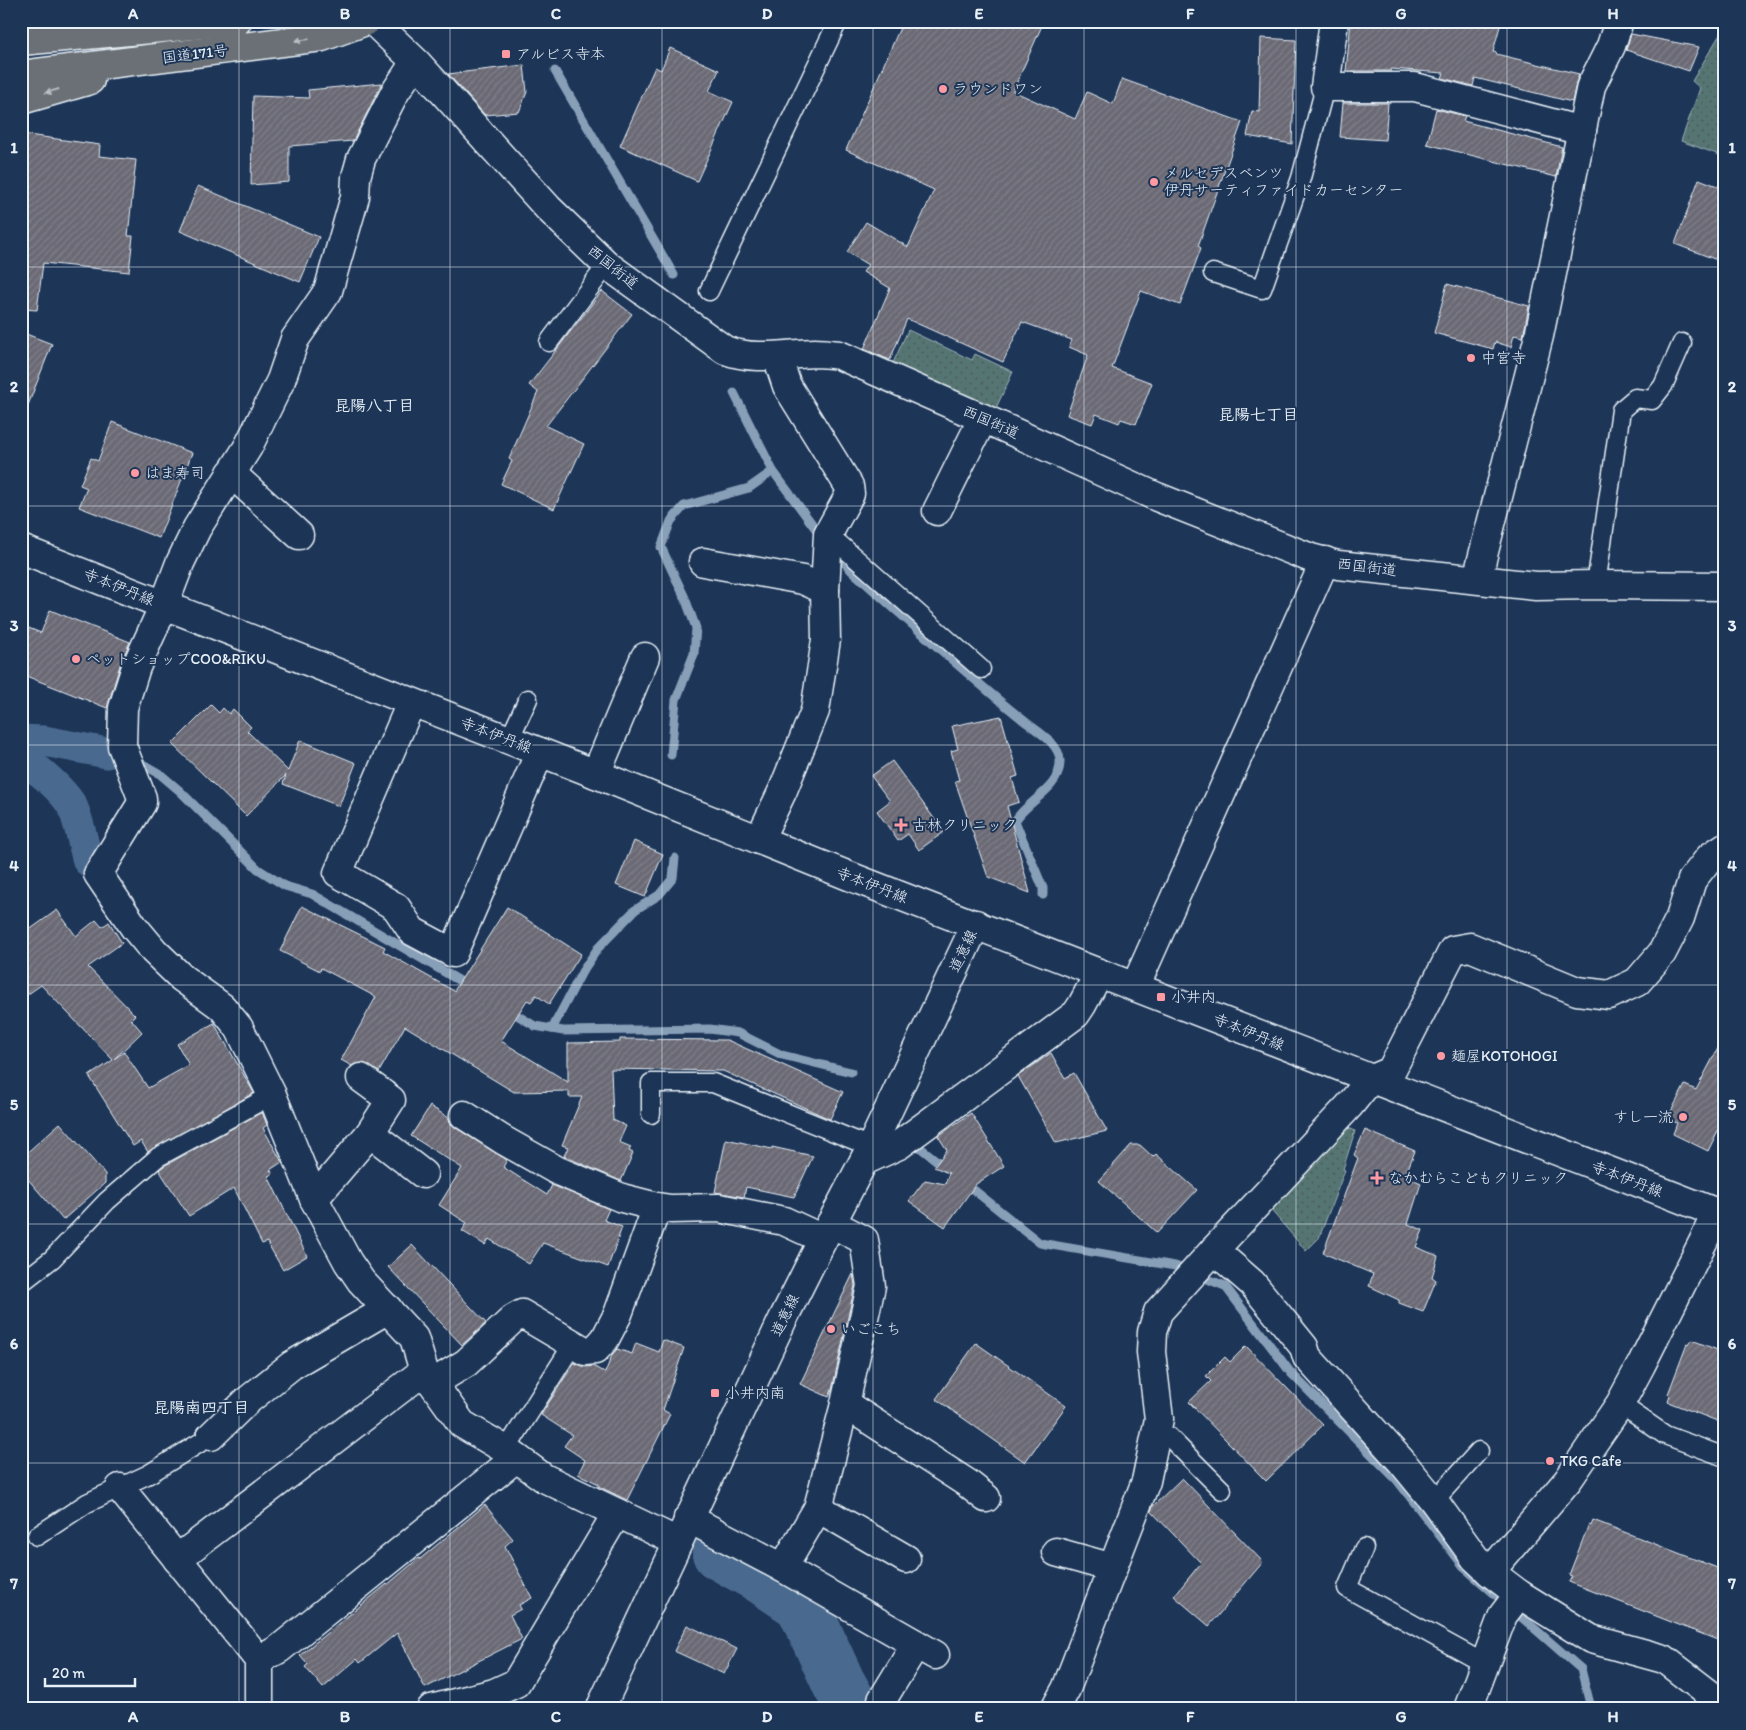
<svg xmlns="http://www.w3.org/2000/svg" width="1746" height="1730" font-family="Itim,'Klee One',sans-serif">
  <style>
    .park { fill: url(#park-dots); stroke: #9eb2b6 }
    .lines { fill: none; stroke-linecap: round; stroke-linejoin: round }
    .stream { stroke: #889fb8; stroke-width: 9 }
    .canal { stroke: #48698e; stroke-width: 31 }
    .river { stroke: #48698e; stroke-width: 54 }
    .building { fill: url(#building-hatch); stroke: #e8f1f8 }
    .lane-casing { stroke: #e8f1f8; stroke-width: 21 }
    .street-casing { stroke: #e8f1f8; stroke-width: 31 }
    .secondary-casing { stroke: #e8f1f8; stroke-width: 31 }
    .highway-casing { stroke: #e8f1f8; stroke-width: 31 }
    .lane { stroke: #1d3557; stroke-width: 18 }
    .street { stroke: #1d3557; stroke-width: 28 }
    .secondary { stroke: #1d3557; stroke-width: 28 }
    .highway { stroke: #6a7074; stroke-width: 28 }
    .oneway { fill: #b6bdc3 }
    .grid { fill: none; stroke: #e8f1f8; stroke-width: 1; stroke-opacity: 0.55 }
    .poi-dot { fill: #ff9aa2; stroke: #1d3557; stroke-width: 2 }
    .labels { text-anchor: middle; stroke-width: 4; stroke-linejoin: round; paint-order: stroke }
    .street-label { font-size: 15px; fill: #e8f1f8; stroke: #1d3557 }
    .poi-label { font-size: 15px; fill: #e8f1f8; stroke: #1d3557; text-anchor: start }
    .neighbourhood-label { font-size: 16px; font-weight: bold; fill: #e8f1f8; stroke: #1d3557 }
    .neatline { fill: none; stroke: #e8f1f8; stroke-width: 2 }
    .grid-label { font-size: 16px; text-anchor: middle; font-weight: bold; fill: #e8f1f8 }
  </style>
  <defs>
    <pattern id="park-dots" width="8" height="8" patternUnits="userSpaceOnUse" patternTransform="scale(1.25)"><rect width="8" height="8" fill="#557473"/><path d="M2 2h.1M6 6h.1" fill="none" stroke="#4d5c5c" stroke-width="1.8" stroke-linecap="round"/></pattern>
    <pattern id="building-hatch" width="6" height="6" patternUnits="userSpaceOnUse" patternTransform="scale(1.25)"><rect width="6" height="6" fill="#6a6974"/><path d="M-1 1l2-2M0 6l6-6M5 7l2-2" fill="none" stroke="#7f7f89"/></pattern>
  </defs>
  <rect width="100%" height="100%" fill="#1d3557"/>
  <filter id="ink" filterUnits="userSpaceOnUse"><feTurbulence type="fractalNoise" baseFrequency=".02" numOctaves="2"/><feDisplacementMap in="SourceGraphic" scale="10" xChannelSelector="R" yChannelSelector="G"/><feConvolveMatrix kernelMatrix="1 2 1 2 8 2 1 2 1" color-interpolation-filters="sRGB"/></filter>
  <g filter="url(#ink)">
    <!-- park -->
    <g class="park">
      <path d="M1725,26V157L1681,141L1700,88L1692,81Z"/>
      <path d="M908,330L972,360L975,354L1013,372L995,410L893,363Z"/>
      <path d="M1346,1126L1355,1131L1343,1169L1345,1170L1319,1238L1306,1251L1269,1208Z"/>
    </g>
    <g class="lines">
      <!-- stream -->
      <g class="stream">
        <path d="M555,71L674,275"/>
        <path d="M773,471L818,532"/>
        <path d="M837,554L851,570C909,621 966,675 1027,723C1039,732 1061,745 1060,762C1060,790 1027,800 1015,821L1043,888V895"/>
        <path d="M671,755L676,700L694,654L696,628L685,598L661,547L671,521L684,506L749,488L773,471L734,393"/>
        <path d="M139,762L160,774L180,791L258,869L285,886L312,894L470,987"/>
        <path d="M507,1009L535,1026L563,1031L710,1029L738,1033L782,1055L851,1072"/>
        <path d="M552,1029L582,972L598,948L635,910L659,895L673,878L675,858"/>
        <path d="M917,1145L946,1168"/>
        <path d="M964,1182L1040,1243L1175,1266L1225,1286L1291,1373L1397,1480L1465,1568L1581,1669L1590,1704L1588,1709"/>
      </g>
      <!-- canal -->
      <g class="canal">
        <path d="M21,740L44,741L107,753"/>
        <path d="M21,762C35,763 67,795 73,808C80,824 83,844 88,861"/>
      </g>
      <!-- river -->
      <path class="river" d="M719,1553L760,1576L802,1604L839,1684L853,1709"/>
    </g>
    <!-- building -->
    <g class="building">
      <path d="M903,21H1044L1013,91L1075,119L1087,92L1113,104L1122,79L1242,122L1198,246L1201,248L1180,305L1141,291L1112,368L1152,383L1136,424L1121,419L1119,423L1096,414L1092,424L1067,415L1088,355L1069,347L1072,340L1022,322L1003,362L907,319L890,360L864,349L890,288L863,272L868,265L847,252L866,222L908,247L934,190L846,150Z"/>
      <path d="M1351,21H1484L1500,26L1493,52L1497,53L1496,54L1579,74L1576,83L1572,102L1475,78L1473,86L1442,78L1444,73L1391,69V71H1346Z"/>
      <path d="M1631,34L1699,47L1689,71L1626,50Z"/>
      <path d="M1261,38L1296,40L1292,144L1247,136L1252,111L1259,112Z"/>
      <path d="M670,48L719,70L709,91L733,102L697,181L620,146L655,67L661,70Z"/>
      <path d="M524,65L527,92L519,112L485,115L448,74Z"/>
      <path d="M382,83L353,141L289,146V182L251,185L253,96L309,98L308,90Z"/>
      <path d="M1343,103H1388L1385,140L1340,137Z"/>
      <path d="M1436,109L1465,116L1463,121L1562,147L1556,177L1427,144Z"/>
      <path d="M21,134L100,145L99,156L136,160L128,236H133L129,272L43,263L37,310L21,309Z"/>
      <path d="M1699,179L1725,189V263L1675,244Z"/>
      <path d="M198,186L319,237L300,282L180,231Z"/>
      <path d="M1447,284L1529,306L1523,337L1514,335L1511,347L1495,342L1493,349L1434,333Z"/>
      <path d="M602,291L632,314L546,426L584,444L554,509L501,484L512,461L509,459L538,392L529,385Z"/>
      <path d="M21,332L52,344L23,418H21Z"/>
      <path d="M112,422L192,453L159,538L79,507L87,488L80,485L91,458L98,461Z"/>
      <path d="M50,610L130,642L121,662L107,708L21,674V625L41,633Z"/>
      <path d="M211,705L219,713L223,708L229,714L233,709L251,727L247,731L288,771L300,740L356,763L339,806L283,784L286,775L246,816L172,744Z"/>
      <path d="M1001,716L1018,776L1012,778L1019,802L1007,806L1030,893L988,877L955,781L959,780L951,751L958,749L952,726Z"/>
      <path d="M892,761L944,832L919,850L908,834L898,841L877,811L890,801L871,776Z"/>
      <path d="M634,841L663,854L645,897L616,885Z"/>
      <path d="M302,906L385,947L383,951L454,991L507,907L581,954L549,1004L536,995L531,1002L527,1000L501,1041L568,1082V1043L620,1042V1039L727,1040L843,1092L830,1119L723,1071L611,1069L613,1120L626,1126L619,1142L631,1147L629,1151L633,1153L621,1181L564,1156L568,1147L562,1145L582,1097H569V1091L514,1092L405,1026L379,1072L363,1063L355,1064L352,1066L341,1060L376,997L321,968L320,971L280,951Z"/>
      <path d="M57,910L76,936L96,920L102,927L109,922L122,943L88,967L135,1015L131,1019L142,1032L114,1059L124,1052L148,1088L189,1065L177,1044L214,1023L254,1093L148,1152L141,1141L133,1146L89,1076L113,1060L41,985L21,999V936Z"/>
      <path d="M1725,1035V1116L1708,1151L1673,1134L1677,1123L1667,1119L1685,1085L1696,1090Z"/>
      <path d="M1051,1053L1065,1078L1074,1073L1107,1131L1056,1143L1018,1076Z"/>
      <path d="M430,1106L449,1118L450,1123L456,1128L507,1160L503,1167L547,1195L552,1185L609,1209L604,1220L622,1227L608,1267L543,1243L529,1264L489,1239L485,1245L462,1231L467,1223L439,1205L462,1168L411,1136Z"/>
      <path d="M262,1112L267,1125L263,1128L282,1162L270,1170L273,1174L268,1176L307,1256L283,1270L267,1242L262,1244L234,1188L189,1216L159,1170L164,1166Z"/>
      <path d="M971,1113L1004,1166L976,1184L945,1227L909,1201L925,1180L945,1184L949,1173L934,1167L947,1150L938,1136Z"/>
      <path d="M60,1123L105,1174V1183L63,1220L21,1171V1158Z"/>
      <path d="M1365,1130L1415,1151L1405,1176L1421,1183L1408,1224L1423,1230L1416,1247L1438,1256L1432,1277L1436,1280L1423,1312L1399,1303V1300L1369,1286L1373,1274L1323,1253L1358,1158L1354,1155Z"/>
      <path d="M726,1139L772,1149V1147L813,1156L794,1197L746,1187L744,1197L715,1192Z"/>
      <path d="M1131,1145H1140L1153,1157L1156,1154L1197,1190L1157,1233L1099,1181Z"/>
      <path d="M412,1245L486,1323L462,1345L388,1267Z"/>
      <path d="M853,1274L855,1285L832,1390L829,1397L800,1384Z"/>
      <path d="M663,1340L684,1348L663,1410L670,1414L627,1500L598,1486L599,1484L578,1474L585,1460L564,1446L572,1435L541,1415L574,1363L586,1367L593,1366L605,1373L612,1355L617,1349L632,1354L636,1343L659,1352Z"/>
      <path d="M1692,1340L1725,1353V1424L1668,1402L1670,1396L1668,1394L1687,1344L1689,1345Z"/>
      <path d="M976,1343L1066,1406L1025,1462L936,1399Z"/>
      <path d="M1246,1346L1323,1425L1266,1481L1189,1402L1211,1381L1206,1376L1225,1357L1230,1362Z"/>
      <path d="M1182,1478L1263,1562L1209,1626L1174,1596L1201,1563L1151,1511L1153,1506Z"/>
      <path d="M485,1505L513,1539L505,1546L532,1598L519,1605L521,1609L510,1615L522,1639L425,1688L397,1633L360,1663L357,1659L323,1688L305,1667L308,1664L300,1655L387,1584V1585L419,1558L420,1559Z"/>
      <path d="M1593,1520L1725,1571V1643L1569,1582L1572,1576L1569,1575L1589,1524L1591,1525Z"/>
      <path d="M687,1625L737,1649L724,1674L674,1651Z"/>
    </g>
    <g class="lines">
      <defs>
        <g id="lane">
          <path d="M1213,273L1262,289L1301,178L1325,87"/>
          <path d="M709,291L838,21"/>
          <path d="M549,342L607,265"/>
          <path d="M828,534L981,669"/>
          <path d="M1596,585L1621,410L1635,398L1652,400L1663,386L1682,343"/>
          <path d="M509,740L528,699"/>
          <path d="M651,1114V1083H713L871,1147"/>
          <path d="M21,1283L52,1259L107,1201L158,1157L272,1095"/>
          <path d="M1620,1404L1665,1435L1725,1457"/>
          <path d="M1157,1429L1169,1437L1222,1490"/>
          <path d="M506,1450L573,1344"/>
          <path d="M1434,1501L1479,1451"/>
          <path d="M37,1536L87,1503L149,1474L211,1436"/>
          <path d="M1364,1548L1347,1588L1485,1664"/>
        </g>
        <g id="street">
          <path d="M373,21L417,63L548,208L607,265L725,350C754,361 785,354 815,353C823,353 831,354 839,355L996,424L1157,497L1311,558L1338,565L1536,586L1596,585L1725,586"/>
          <path d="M1334,21L1325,87H1415L1582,131"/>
          <path d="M415,62L394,94L361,159L356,177L355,197L328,291L295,339L281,380L248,447L197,528L180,563L164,605L136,667L123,708L122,746L142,798V803L98,874L134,927L154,951L182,978L222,1007L239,1028L272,1095L314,1199L348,1262L361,1281L414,1338L424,1371L462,1424L506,1450L544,1478L678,1542"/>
          <path d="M231,473L299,535"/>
          <path d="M937,511L983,418"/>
          <path d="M703,562L803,580L825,590"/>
          <path d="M1477,579L1539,336L1591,86L1611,46L1619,21"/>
          <path d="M411,703L338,873L396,907L412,931L453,953L540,752"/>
          <path d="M596,774L645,657"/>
          <path d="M759,840L783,790L815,711L826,640L825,590L828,534L850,494L849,486L787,386L777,356"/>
          <path d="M1135,987L1325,561"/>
          <path d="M464,1115L503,1140L558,1171L622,1198L657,1207L671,1209L719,1208L784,1221L823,1239"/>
          <path d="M370,1133L423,1174"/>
          <path d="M864,1161L899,1145L1076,1014L1082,1005L1099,973"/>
          <path d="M314,1199L370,1133L391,1100L361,1078"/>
          <path d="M1214,1250L1252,1283L1304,1347L1307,1357L1402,1462L1434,1501L1475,1558L1490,1572L1519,1594L1591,1639L1664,1659L1725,1706"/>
          <path d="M433,1383L466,1363L513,1319L522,1314L585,1351L595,1350L605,1339L618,1314L657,1207"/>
          <path d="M845,1404L967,1483L986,1498"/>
          <path d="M211,1436L247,1401L292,1365L388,1309"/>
          <path d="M120,1488L259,1660V1709"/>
          <path d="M818,1508L906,1559"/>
          <path d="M688,1518L783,1568L935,1655"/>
          <path d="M1056,1552L1113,1568"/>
          <path d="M177,1559L424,1371"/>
          <path d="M783,1568L818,1508L845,1404L871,1286L864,1240L831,1223"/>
          <path d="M1490,1572L1568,1480L1620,1404L1641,1365L1703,1242L1716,1213"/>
          <path d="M259,1660L279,1649L516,1458"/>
          <path d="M882,1700L916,1644"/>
          <path d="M431,1709L494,1693L516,1683L617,1513"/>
          <path d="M1055,1709L1066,1689L1146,1481L1159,1419L1151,1352L1152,1332L1158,1312L1214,1250L1349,1106L1370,1080L1391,1071L1453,950L1470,947L1577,991L1609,995L1637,982L1662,953L1680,918L1692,880L1710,857L1725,847"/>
          <path d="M1468,1709L1503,1615L1519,1594"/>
        </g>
        <g id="secondary">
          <path d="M21,549L596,774L849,876L1725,1216"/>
          <path d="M600,1709L783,1319L823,1239L871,1147L976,924"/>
        </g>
        <g id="highway">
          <path d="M21,41L237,21"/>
          <path d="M21,75L322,37L366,21"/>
          <path d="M21,100L90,80"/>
        </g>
      </defs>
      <!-- lane casing -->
      <use href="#lane" class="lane-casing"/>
      <!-- street casing -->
      <use href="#street" class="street-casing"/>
      <!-- secondary casing -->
      <use href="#secondary" class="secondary-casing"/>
      <!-- highway casing -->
      <use href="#highway" class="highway-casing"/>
      <!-- lane -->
      <use href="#lane" class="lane"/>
      <!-- street -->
      <use href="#street" class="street"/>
      <!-- secondary -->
      <use href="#secondary" class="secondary"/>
      <!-- highway -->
      <use href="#highway" class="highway"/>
    </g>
    <!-- one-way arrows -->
    <defs><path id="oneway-solid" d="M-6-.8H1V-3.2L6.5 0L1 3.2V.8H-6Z" transform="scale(1.25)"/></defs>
    <g class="oneway">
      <use href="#oneway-solid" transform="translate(302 40) rotate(172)"/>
      <use href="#oneway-solid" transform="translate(52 91) rotate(164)"/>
    </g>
  </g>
  <!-- grid -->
  <path class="grid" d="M239,21V1709M450,21V1709M662,21V1709M873,21V1709M1084,21V1709M1296,21V1709M1507,21V1709M21,267H1725M21,506H1725M21,745H1725M21,985H1725M21,1224H1725M21,1463H1725"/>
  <!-- markers -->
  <g class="poi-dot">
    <rect x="501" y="49" width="10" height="10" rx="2.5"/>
    <circle cx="943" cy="89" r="5"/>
    <circle cx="1154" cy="182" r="5"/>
    <circle cx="1471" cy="358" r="5"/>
    <circle cx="135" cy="473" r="5"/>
    <circle cx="76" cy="659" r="5"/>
    <path d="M898.5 817.5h5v5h5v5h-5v5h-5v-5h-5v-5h5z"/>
    <rect x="1156" y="992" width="10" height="10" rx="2.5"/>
    <circle cx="1441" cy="1056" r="5"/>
    <circle cx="1683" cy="1117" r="5"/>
    <path d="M1374.5 1170.5h5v5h5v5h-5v5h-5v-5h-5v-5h5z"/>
    <circle cx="831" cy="1329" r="5"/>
    <rect x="710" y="1388" width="10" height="10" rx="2.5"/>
    <circle cx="1550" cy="1461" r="5"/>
  </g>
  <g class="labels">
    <!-- street labels -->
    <g class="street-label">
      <text transform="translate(195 54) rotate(-7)" y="5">国道171号</text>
      <text transform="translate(613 267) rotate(39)" y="5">西国街道</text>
      <text transform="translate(991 422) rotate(24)" y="5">西国街道</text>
      <text transform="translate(1367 567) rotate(7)" y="5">西国街道</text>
      <text transform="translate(119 587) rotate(22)" y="5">寺本伊丹線</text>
      <text transform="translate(496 735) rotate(21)" y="5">寺本伊丹線</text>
      <text transform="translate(872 885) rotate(21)" y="5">寺本伊丹線</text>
      <text transform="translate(963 951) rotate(-65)" y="5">道意線</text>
      <text transform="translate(1249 1032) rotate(22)" y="5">寺本伊丹線</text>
      <text transform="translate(1627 1179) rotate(21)" y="5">寺本伊丹線</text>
      <text transform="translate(785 1315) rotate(-64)" y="5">道意線</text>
    </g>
    <!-- poi labels -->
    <g class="poi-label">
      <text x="516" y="59">アルビス寺本</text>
      <text x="953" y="94">ラウンドワン</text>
      <text x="1164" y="178">メルセデスベンツ<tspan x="1164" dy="17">伊丹サーティファイドカーセンター</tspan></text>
      <text x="1481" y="363">中宮寺</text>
      <text x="145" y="478">はま寿司</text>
      <text x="86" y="664">ペットショップCOO&amp;RIKU</text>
      <text x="912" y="830">古林クリニック</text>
      <text x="1171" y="1002">小井内</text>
      <text x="1451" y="1061">麺屋KOTOHOGI</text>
      <text x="1673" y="1122" text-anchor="end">すし一流</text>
      <text x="1388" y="1183">なかむらこどもクリニック</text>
      <text x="841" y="1334">いごこち</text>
      <text x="725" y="1398">小井内南</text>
      <text x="1560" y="1466">TKG Cafe</text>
    </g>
    <!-- neighbourhood labels -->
    <g class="neighbourhood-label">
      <text x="374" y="411">昆陽八丁目</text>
      <text x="1258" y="420">昆陽七丁目</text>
      <text x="201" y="1413">昆陽南四丁目</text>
    </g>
  </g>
  <!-- margin -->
  <rect width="1746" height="1730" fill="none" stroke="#1d3557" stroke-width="55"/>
  <!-- scale -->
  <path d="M45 1678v8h90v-8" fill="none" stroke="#e8f1f8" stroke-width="2.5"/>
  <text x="52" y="1678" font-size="15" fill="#e8f1f8" stroke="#1d3557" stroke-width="4" paint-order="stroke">20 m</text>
  <rect x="28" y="28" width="1690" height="1674" class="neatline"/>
  <g class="grid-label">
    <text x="133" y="19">A</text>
    <text x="345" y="19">B</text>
    <text x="556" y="19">C</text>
    <text x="767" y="19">D</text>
    <text x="979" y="19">E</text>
    <text x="1190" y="19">F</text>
    <text x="1401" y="19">G</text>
    <text x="1613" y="19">H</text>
    <text x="14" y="153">1</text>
    <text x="1732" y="153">1</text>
    <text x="14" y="392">2</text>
    <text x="1732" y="392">2</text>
    <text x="14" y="631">3</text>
    <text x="1732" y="631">3</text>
    <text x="14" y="871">4</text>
    <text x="1732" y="871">4</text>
    <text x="14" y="1110">5</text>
    <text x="1732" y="1110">5</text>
    <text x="14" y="1349">6</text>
    <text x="1732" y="1349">6</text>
    <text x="14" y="1589">7</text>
    <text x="1732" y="1589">7</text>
    <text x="133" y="1722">A</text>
    <text x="345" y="1722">B</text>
    <text x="556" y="1722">C</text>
    <text x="767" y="1722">D</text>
    <text x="979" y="1722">E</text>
    <text x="1190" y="1722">F</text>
    <text x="1401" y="1722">G</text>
    <text x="1613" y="1722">H</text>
  </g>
</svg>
